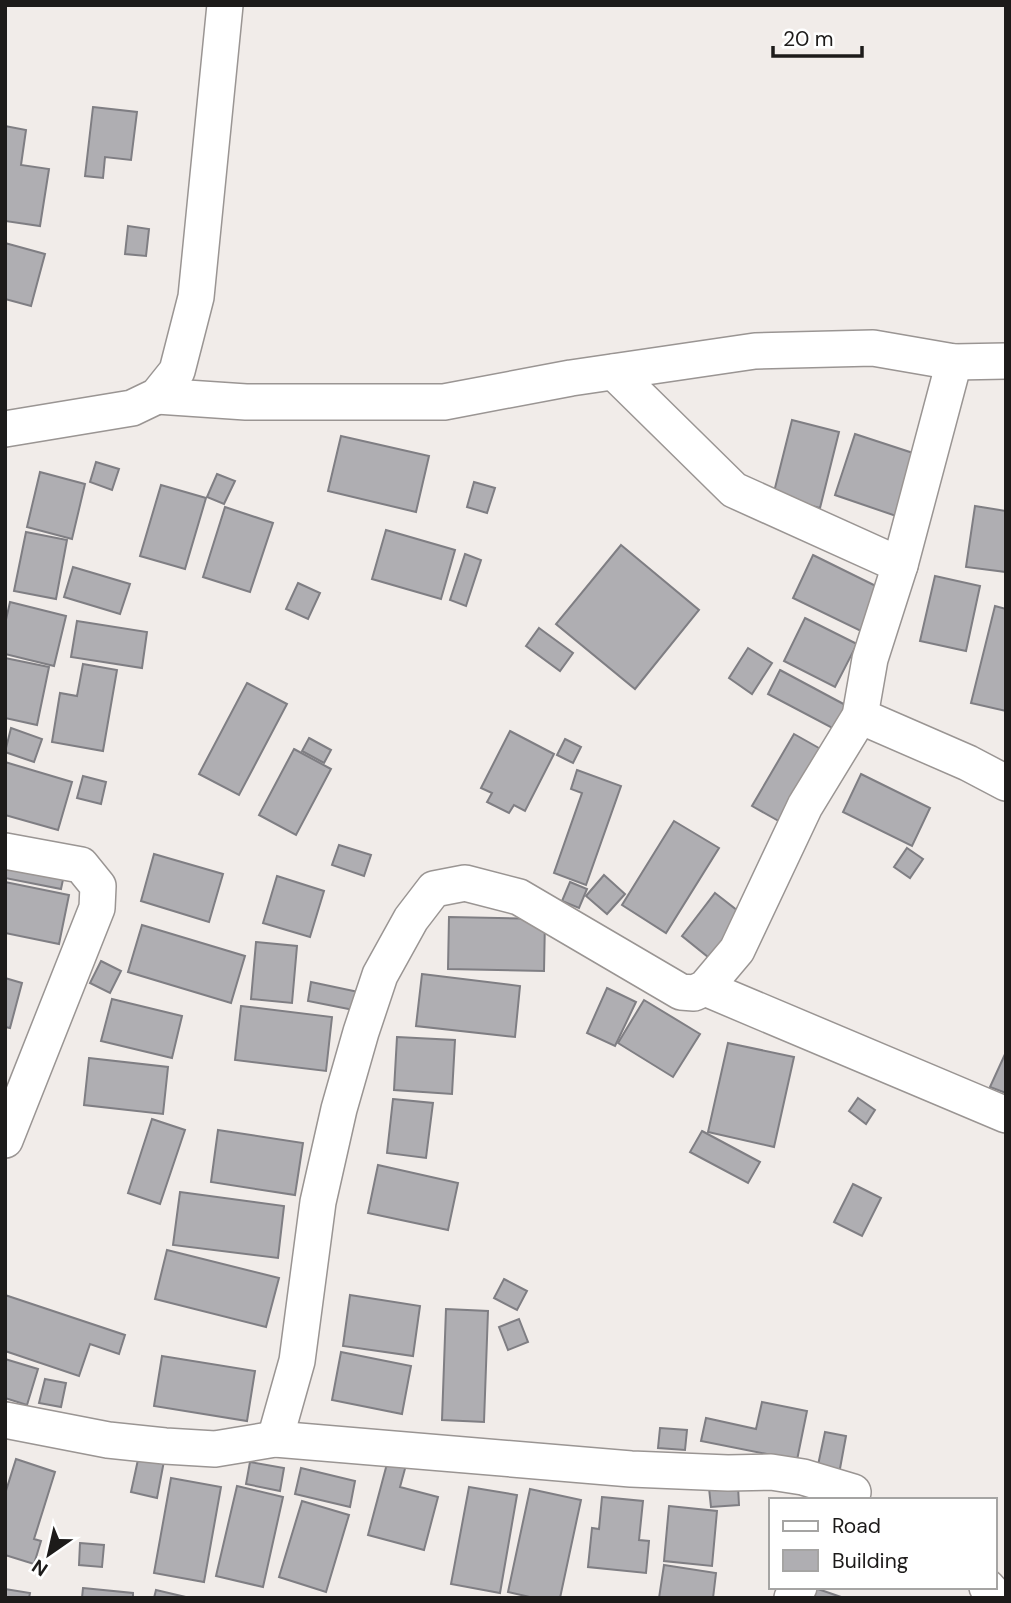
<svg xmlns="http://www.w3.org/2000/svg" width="1011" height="1603" font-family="'DM Sans',sans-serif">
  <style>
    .building { fill: #afaeb2; stroke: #7f7e83; stroke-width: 2 }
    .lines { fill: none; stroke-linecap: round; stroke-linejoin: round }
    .minor-casing { stroke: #9a9593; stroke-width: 38 }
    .minor { stroke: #fff; stroke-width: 35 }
  </style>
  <rect width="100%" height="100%" fill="#f1ece9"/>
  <!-- building -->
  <g class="building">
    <path d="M93,107L137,112L131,160L105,157L103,178L85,176Z"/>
    <path d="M5,126L26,130L21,165L49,169L40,226L5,221Z"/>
    <path d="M128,226L149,229L146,256L125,254Z"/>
    <path d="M5,243L45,254L31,306L5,299Z"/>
    <path d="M792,420L839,432L820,508L773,496Z"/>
    <path d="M855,434L919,455L899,517L835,495Z"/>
    <path d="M341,436L429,456L416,512L328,491Z"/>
    <path d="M96,462L119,469L112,490L90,482Z"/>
    <path d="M40,472L85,484L72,539L27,527Z"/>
    <path d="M217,474L235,481L224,504L207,497Z"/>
    <path d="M474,482L495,488L487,513L467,507Z"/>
    <path d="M161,485L206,498L185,569L140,556Z"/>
    <path d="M975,506L1006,511V572L966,567Z"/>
    <path d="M225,507L273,523L250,592L203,577Z"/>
    <path d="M386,530L455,550L441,599L372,579Z"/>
    <path d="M26,532L67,540L56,599L14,591Z"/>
    <path d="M621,545L699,610L635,689L556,624Z"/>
    <path d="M465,554L481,560L466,606L450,600Z"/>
    <path d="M813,555L884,590L863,632L793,598Z"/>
    <path d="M73,567L130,584L120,614L64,597Z"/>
    <path d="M935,576L980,586L966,651L920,641Z"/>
    <path d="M298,583L320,593L308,619L286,609Z"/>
    <path d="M10,602L66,616L54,666L5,654V624Z"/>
    <path d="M995,606L1006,609V711L971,703Z"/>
    <path d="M805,618L857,644L835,687L784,661Z"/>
    <path d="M77,621L147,632L142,668L71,657Z"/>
    <path d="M539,628L573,653L560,671L526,646Z"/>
    <path d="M748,648L772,663L752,694L729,678Z"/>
    <path d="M5,658L49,667L37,725L5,718Z"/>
    <path d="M83,664L117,670L103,751L52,742L60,693L77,696Z"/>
    <path d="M780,670L851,708L838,731L768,694Z"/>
    <path d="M247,683L287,704L239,795L199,774Z"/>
    <path d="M11,728L42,739L34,762L5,752Z"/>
    <path d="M510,731L554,754L525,811L514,805L509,813L487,802L492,793L481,788Z"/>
    <path d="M794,734L826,752L784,824L752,806Z"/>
    <path d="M309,738L331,750L324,763L302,751Z"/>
    <path d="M565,739L581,747L573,763L557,755Z"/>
    <path d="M294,749L331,769L296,835L259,815Z"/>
    <path d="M5,762L72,782L58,830L5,815Z"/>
    <path d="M577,770L621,786L586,885L554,873L582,793L571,789Z"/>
    <path d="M861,774L930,808L912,846L843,812Z"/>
    <path d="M83,776L106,782L101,804L77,798Z"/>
    <path d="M674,821L719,848L666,933L622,905Z"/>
    <path d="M339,845L371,855L364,876L332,865Z"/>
    <path d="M907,848L923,859L910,878L894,867Z"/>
    <path d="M154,854L223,874L209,922L141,901Z"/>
    <path d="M5,859L65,870L61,889L5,878Z"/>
    <path d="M604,875L625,894L607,914L586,896Z"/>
    <path d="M277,876L324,891L310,937L263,923Z"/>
    <path d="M5,882L69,895L59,944L5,933Z"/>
    <path d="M570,882L587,889L579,908L562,901Z"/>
    <path d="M715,893L747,918L713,961L682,936Z"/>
    <path d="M449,917L545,919L544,971L448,969Z"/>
    <path d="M142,925L245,956L231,1003L128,972Z"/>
    <path d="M256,942L297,946L292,1003L251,999Z"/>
    <path d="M101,961L121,971L110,993L90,983Z"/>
    <path d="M422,974L520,986L515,1037L416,1026Z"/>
    <path d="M5,978L22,983L10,1028L5,1027Z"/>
    <path d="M311,982L368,994L364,1012L308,1001Z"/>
    <path d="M607,988L636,1002L615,1046L587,1033Z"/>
    <path d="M112,999L182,1016L172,1058L101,1041Z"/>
    <path d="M644,1000L700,1034L673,1077L618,1043Z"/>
    <path d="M241,1006L332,1017L326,1071L235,1060Z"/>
    <path d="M397,1037L455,1040L452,1094L394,1090Z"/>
    <path d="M728,1043L794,1057L774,1147L708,1132Z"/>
    <path d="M1006,1052V1093L990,1087Z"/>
    <path d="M89,1058L168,1067L163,1114L84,1105Z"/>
    <path d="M858,1098L875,1110L866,1124L849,1111Z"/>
    <path d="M393,1099L433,1103L426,1158L387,1153Z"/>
    <path d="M152,1119L185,1130L160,1204L128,1193Z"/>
    <path d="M218,1130L303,1143L295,1195L211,1182Z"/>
    <path d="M702,1131L760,1162L748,1183L690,1152Z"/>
    <path d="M378,1165L458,1183L448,1230L368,1213Z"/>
    <path d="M853,1184L881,1198L862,1236L834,1222Z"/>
    <path d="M180,1192L284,1206L278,1258L173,1245Z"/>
    <path d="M167,1250L279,1278L266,1327L155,1299Z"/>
    <path d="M504,1279L527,1291L517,1310L494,1298Z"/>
    <path d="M5,1295L125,1335L119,1354L90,1344L79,1376L5,1351Z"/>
    <path d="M350,1295L420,1306L413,1356L343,1346Z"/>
    <path d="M446,1309L488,1311L484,1422L442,1420Z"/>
    <path d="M519,1319L528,1342L508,1350L499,1327Z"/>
    <path d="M341,1352L411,1366L402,1414L332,1400Z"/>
    <path d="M162,1356L255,1371L247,1421L154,1406Z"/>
    <path d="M5,1359L38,1369L27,1405L5,1398Z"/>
    <path d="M45,1379L66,1383L61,1407L39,1403Z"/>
    <path d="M762,1402L807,1411L797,1460L701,1441L706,1418L756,1429Z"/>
    <path d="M660,1428L687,1430L685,1450L658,1448Z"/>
    <path d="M825,1432L846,1436L839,1474L817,1470Z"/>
    <path d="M139,1455L164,1461L157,1498L131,1492Z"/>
    <path d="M16,1459L55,1472L34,1539L41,1541L34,1564L5,1555V1494Z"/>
    <path d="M388,1460L406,1465L400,1487L438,1497L424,1550L368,1535Z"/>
    <path d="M250,1462L284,1468L280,1491L246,1484Z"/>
    <path d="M301,1468L355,1481L350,1507L295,1494Z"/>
    <path d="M171,1478L221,1487L204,1582L154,1573Z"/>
    <path d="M237,1486L283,1497L263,1587L216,1576Z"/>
    <path d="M738,1486L739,1505L711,1507L709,1488Z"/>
    <path d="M469,1487L517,1495L500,1593L451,1584Z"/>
    <path d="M530,1489L581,1500L560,1598H534L508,1592Z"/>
    <path d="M602,1497L643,1501L639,1540L649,1541L646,1573L588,1567L592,1528L599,1529Z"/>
    <path d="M302,1501L349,1515L326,1592L279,1577Z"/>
    <path d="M669,1506L717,1511L712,1566L664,1561Z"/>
    <path d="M80,1543L104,1545L102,1567L79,1565Z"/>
    <path d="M664,1565L716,1573L713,1598H659Z"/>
    <path d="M83,1588L133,1593V1598H82Z"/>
    <path d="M815,1588L844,1598H812Z"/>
    <path d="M5,1589L30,1593L29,1598H5Z"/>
    <path d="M156,1590L190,1598H154Z"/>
  </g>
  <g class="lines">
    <defs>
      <g id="minor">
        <path d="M614,372L734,490L900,565"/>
        <path d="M157,396L246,402H444L571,378L755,351L873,348L954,362L1006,361"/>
        <path d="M5,429L132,408L157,396L177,371L196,297L225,5"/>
        <path d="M860,716L968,763L1006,783"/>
        <path d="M5,851L81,865L98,886L97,908L5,1140"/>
        <path d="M705,988L1006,1115"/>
        <path d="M5,1420L108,1440L165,1446L215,1449L275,1439L631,1469L728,1473L771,1472L803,1477L853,1492L849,1500"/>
        <path d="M275,1439L297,1361L318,1202L339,1109L361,1032L380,975L411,919L434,889L465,883L519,897L681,992L694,993L705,988L737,950L805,806L860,716L870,659L900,565L954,362"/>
        <path d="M987,1587L997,1598"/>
        <path d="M792,1598L799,1587"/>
      </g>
    </defs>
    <!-- minor casing -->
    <use href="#minor" class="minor-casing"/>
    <!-- minor -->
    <use href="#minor" class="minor"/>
  </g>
  <!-- border -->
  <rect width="1011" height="1603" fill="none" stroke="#1d1b1a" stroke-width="14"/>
  <!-- legend -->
  <rect x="769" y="1498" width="228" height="91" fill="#ffffff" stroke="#a5a4a3" stroke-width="2"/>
  <rect x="783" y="1521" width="35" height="10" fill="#ffffff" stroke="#a5a4a3" stroke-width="2"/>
  <text x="832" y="1533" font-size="21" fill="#1d1b1a">Road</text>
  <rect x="783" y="1550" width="35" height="21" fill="#afaeb2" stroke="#a5a4a3" stroke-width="2"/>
  <text x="832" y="1568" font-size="21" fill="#1d1b1a">Building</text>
  <!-- north arrow -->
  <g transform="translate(49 1554) rotate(214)" stroke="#ffffff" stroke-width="5" paint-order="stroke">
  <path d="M0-5L12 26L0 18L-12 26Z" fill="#1d1b1a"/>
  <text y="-10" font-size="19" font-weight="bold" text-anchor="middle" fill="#1d1b1a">N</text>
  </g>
  <!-- scale -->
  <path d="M773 46v10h89v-10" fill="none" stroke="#1d1b1a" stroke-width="3.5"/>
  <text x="783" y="46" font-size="21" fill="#1d1b1a" stroke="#ffffff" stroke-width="5" paint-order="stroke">20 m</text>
</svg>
